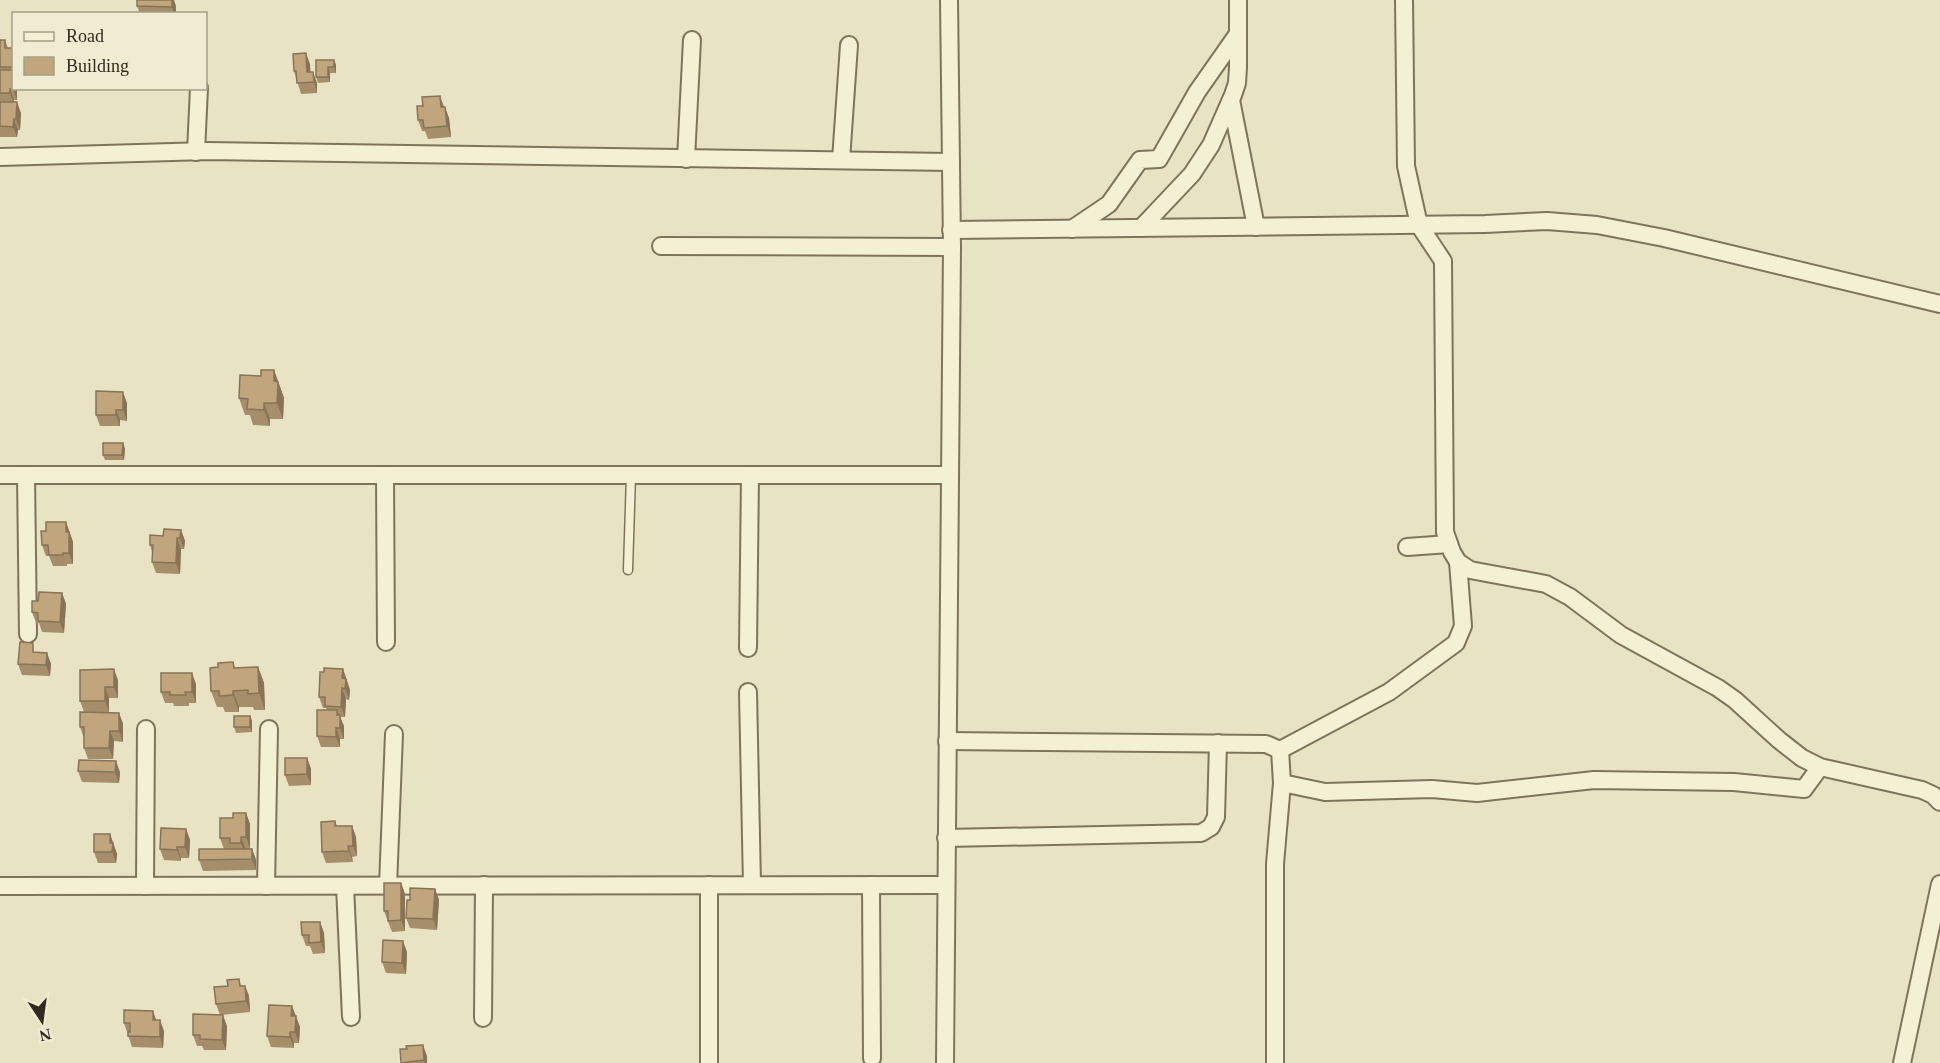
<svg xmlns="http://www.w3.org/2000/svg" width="1940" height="1063" font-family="Georgia,serif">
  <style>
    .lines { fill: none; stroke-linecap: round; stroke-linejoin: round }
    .service-casing { stroke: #7f745b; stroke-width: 11 }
    .minor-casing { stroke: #7f745b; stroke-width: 20 }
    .service { stroke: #f4f0d4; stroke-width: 8 }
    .minor { stroke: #f4f0d4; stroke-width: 16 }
    .wall { fill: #a68e6b }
    .shaded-wall { fill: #877457 }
    .building { fill: #c1a57c; stroke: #877457; stroke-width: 1.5 }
  </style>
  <rect width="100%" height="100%" fill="#e8e3c2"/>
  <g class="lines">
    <defs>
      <path id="service" d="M628,570L631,475"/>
      <g id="minor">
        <path d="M1404,0L1406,166L1419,225L1443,261L1445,532L1452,552L1458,562L1470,570L1546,584L1570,597L1621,635L1718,688L1735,700L1779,740L1802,758L1820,767L1922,790L1933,795L1940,802"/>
        <path d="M1231,100L1256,227"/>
        <path d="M196,152L199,88"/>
        <path d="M0,157L207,151L951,162"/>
        <path d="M686,159L692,40"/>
        <path d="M841,160L849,45"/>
        <path d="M1141,228L1192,174L1211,145L1233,95L1237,83L1238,67V0"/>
        <path d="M1072,229L1109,204L1140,160L1159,159L1197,92L1237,35"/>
        <path d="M951,230L1485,224L1547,221L1597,225L1664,238L1940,304"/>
        <path d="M661,246L952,247"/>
        <path d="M0,475H949"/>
        <path d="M26,475L28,634"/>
        <path d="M385,475L386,642"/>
        <path d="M1407,547L1449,544"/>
        <path d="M748,648L750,475"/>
        <path d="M748,692L752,885"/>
        <path d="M947,741L1266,744L1280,750L1282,783L1275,864V1063"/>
        <path d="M1280,750L1389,692L1456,643L1463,626L1458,562"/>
        <path d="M1282,783L1325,792L1432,789L1477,793L1594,780L1734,782L1804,789L1820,767"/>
        <path d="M946,838L1201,833L1211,827L1216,817L1218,743"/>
        <path d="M709,885V1063"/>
        <path d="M871,885L872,1058"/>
        <path d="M0,886L946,885"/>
        <path d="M145,886L146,729"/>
        <path d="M266,886L269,729"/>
        <path d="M345,886L351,1017"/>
        <path d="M388,886L394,734"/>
        <path d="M483,1018L484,885"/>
        <path d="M945,1063L952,247L949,0"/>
        <path d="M1902,1063L1940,884"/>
      </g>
    </defs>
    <!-- service casing -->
    <use href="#service" class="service-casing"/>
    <!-- minor casing -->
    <use href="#minor" class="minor-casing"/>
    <!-- service -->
    <use href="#service" class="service"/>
    <!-- minor -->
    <use href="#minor" class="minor"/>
  </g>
  <!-- wall -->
  <g class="wall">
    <path d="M137,6H176V14H140Z"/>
    <path d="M0,40H5L8,48H14V88H17V100H14V102L21,113L20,130H18L17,137H0Z"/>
    <path d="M334,60L336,65V73H330V82L318,83L316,77Z"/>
    <path d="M310,64V72L317,83V93L301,94L294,71Z"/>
    <path d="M444,107L449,118L451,137L428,139L425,131H422L418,120Z"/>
    <path d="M274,370L284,398L283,419H270V426L253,425L250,415H245L239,398L261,376Z"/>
    <path d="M127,403V421L120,420V426H100L96,415Z"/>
    <path d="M123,443L125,449L124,460H105L103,455Z"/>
    <path d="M66,522L73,542V564H67V566H53L49,556H46L42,545L46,531Z"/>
    <path d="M181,530L185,541L184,549H181L180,574L156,573L152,562V552L150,545L163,536Z"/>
    <path d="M62,593L66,604L64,633L42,632L39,623H36L32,612L38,601Z"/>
    <path d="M36,652L47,653L51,664L50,676L22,675L18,664Z"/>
    <path d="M233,662L235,668L258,667L264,683L265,710H254L253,707H239V712H225L223,707H217L211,691L218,667Z"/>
    <path d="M343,669L350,690L349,700L346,699L345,717H340L344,726V739H340V747H321L317,736L327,710L326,708H323L319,697Z"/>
    <path d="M118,680V698H109V712H84L80,701Z"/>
    <path d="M196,684V703H189V706H174L173,703H165L161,692Z"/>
    <path d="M119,713L123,724V742L114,741L113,759H88L84,748V738L80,727Z"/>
    <path d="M250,716L252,721V732L236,733L234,727Z"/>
    <path d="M307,758L311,769V785L289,786L285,775Z"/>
    <path d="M78,771L120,772L119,783L82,782Z"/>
    <path d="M246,813L250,824V848L252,849L256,860V870L203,871L199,860L224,849L220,838L233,818Z"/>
    <path d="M335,821L337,826H352L356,837L357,856L352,857L353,862L326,863L322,852Z"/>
    <path d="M186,829L190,840L189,858H181V861L164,860L160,849Z"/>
    <path d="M110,834L117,854L116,863H98L94,852Z"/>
    <path d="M401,883L405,894V931L392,932L384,911Z"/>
    <path d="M435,889L439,900L437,930L410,928L406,918L410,900Z"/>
    <path d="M320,922L324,933L325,953L313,954L310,946H306L302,935Z"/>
    <path d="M407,952L406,974L386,973L382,962Z"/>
    <path d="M239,979L241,986H245L249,996L250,1012L221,1015L227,1026L226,1050H204L202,1046H197L193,1035L220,1015L216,1004L228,986Z"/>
    <path d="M295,1016L300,1027L299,1043H294V1048L271,1047L267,1036Z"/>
    <path d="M156,1020L164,1031L163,1048L132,1047L124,1023Z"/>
    <path d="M427,1056V1063H401Z"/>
  </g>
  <!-- shaded-wall -->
  <g class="shaded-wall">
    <path d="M172,0H174L176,6V14H174L172,7Z"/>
    <path d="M306,53L310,64L311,83L307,72Z"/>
    <path d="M334,60L336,65V73L334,67Z"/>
    <path d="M328,67L330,73V82L328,77Z"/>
    <path d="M13,70L14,88H17V100L13,89Z"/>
    <path d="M313,72L317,83V93L314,82Z"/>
    <path d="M10,89L14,100V104L10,93Z"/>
    <path d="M440,96L444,107H441Z"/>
    <path d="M17,102L21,113L20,130L16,119Z"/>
    <path d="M445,107L449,118L451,137L447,126Z"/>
    <path d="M14,119L18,130L17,137L13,127Z"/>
    <path d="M274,370L284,398L283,419L277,403L274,381Z"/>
    <path d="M123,392L127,403V421L123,410Z"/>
    <path d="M264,403L270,419V426L264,410Z"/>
    <path d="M116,410L120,420V426L116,415Z"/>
    <path d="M123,443L125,449L124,460L122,455Z"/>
    <path d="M66,522L73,542V564L69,553Z"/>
    <path d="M181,530L185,541L184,549L180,538Z"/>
    <path d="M177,538L181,549L180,574L176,563Z"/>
    <path d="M62,593L66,604L64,633L60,622Z"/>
    <path d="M47,653L51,664L50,676L46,665Z"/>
    <path d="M258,667L264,683L265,710L259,693Z"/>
    <path d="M114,669L118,680V698L114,687Z"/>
    <path d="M343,669L350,690L349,700L342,678Z"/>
    <path d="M192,673L196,684V703L192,692Z"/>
    <path d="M105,687L109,698V712L105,701Z"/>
    <path d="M342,688L346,699L345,717L341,707Z"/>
    <path d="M233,691L239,707V712L233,695Z"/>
    <path d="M337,710L344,726V739L340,728L337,715Z"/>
    <path d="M119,713L123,724V742L119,731Z"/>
    <path d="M250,716L252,721V732L250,727Z"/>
    <path d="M336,728L340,739V747L336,737Z"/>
    <path d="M110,731L114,741L113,759L109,748Z"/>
    <path d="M307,758L311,769V785L307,774Z"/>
    <path d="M116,761L120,772L119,783L115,772Z"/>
    <path d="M246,813L250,824V848L246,837Z"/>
    <path d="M352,826L356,837L357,856L353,846Z"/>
    <path d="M186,829L190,840L189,858L185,847Z"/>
    <path d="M110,834L117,854L116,863L110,843Z"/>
    <path d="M241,837L245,848V854L241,843Z"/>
    <path d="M348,846L352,857L353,862L349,851Z"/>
    <path d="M177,847L181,858V861L177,850Z"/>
    <path d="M252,849L256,860V870L252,859Z"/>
    <path d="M401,883L405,894V931L401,920Z"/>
    <path d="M435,889L439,900L437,930L433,919Z"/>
    <path d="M320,922L324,933L325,953L321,942Z"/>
    <path d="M403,941L407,952L406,974L402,963Z"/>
    <path d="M245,986L249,996L250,1012L246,1001Z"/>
    <path d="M292,1006L296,1016H291Z"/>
    <path d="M153,1011L157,1022L153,1020Z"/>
    <path d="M223,1015L227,1026L226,1050L222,1040Z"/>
    <path d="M296,1016L300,1027L299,1043L295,1032Z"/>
    <path d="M160,1020L164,1031L163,1048L160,1037Z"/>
    <path d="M290,1032L294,1043V1048L290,1037Z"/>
    <path d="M423,1045L427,1056V1063H425L424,1060Z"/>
  </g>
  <!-- building -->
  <g class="building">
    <path d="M137,0H172V7L137,6Z"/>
    <path d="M0,40H5V48H14V67H0Z"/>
    <path d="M306,53L307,72H313L314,82L297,83L296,71H294L293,54Z"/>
    <path d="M316,60H334V67H328V77H316Z"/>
    <path d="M0,70H13V89H10V93H0Z"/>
    <path d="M440,96L441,107H445L447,126L424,128L423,120H418L417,106H423L422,97Z"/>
    <path d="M0,102H17L16,119H14L13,127L0,126Z"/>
    <path d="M261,370H274V381L278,382L277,403H264V410L247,409L248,399L239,398L240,375L261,376Z"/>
    <path d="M96,391L123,392V410H116V415H96Z"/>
    <path d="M103,443H123L122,455H103Z"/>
    <path d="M46,522H66V532H69V553H63V555H49L48,545H42L41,531H46Z"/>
    <path d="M164,529L181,530L180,538H177L176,563L152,562L153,545H150V535L163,536Z"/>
    <path d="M39,592L62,593L60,622L38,621V613L32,612V601H38Z"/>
    <path d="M20,642L33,643V652L47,653L46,665L18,664Z"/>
    <path d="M233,662L234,668L258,667L259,693L248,694V690L233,691V695L219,696V691H211L210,668L218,667V663Z"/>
    <path d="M324,668L343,669L342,678L346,679L345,689L342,688L341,707L325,706V697H319L320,672H324Z"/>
    <path d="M114,669V687H105V701H80V670Z"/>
    <path d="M161,673H192V692H185L186,695H170V692H161Z"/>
    <path d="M317,710H337V715H340V728H336V737L317,736Z"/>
    <path d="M80,712L119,713V731H110L109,748H84V727H80Z"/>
    <rect x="234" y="716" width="16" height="11"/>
    <path d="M285,758H307V774L285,775Z"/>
    <path d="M79,760L116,761L115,772L78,771Z"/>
    <path d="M233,813H246V837H241V843H230V838H220V818H233Z"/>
    <path d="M335,821V826H352L353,846H348L349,851L322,852L321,822Z"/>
    <path d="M161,828L186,829L185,847H177V850L160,849Z"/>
    <path d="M94,834H110V843H113L112,852H94Z"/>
    <path d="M199,849H252V859L199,860Z"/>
    <path d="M384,883H401V920L388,921V911H384Z"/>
    <path d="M410,888L435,889L433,919L406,918L407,900H410Z"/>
    <path d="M301,922H320L321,942L309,943V935H302Z"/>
    <path d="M383,940L403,941L402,963L382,962Z"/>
    <path d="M239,979L240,986H245L246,1001L216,1004L214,987L228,986L227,980Z"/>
    <path d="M269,1005L292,1006L291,1016H296L295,1032H290V1037L267,1036Z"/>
    <path d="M124,1010L153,1011V1020H160V1037L128,1036V1032H130V1023H124Z"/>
    <path d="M193,1014L223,1015L222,1040L200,1039V1035H193Z"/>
    <path d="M423,1045L424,1060L401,1063L400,1049H407L406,1046Z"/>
  </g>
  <!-- legend -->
  <rect x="12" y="12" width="195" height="78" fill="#f0ecd1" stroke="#a49e89" stroke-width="1.5"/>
  <rect x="24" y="32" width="30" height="9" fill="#f4f0d4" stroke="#a49e89" stroke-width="1.5"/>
  <text x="66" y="42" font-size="18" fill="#312a1e">Road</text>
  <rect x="24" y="57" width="30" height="18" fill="#c1a57c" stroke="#a49e89" stroke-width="1.5"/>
  <text x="66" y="72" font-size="18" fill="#312a1e">Building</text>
  <!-- north arrow -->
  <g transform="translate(42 1021) rotate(167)" stroke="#f0ecd1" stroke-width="4.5" paint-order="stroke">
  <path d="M0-4.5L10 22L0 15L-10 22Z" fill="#312a1e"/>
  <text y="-9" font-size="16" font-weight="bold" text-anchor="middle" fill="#312a1e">N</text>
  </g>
</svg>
